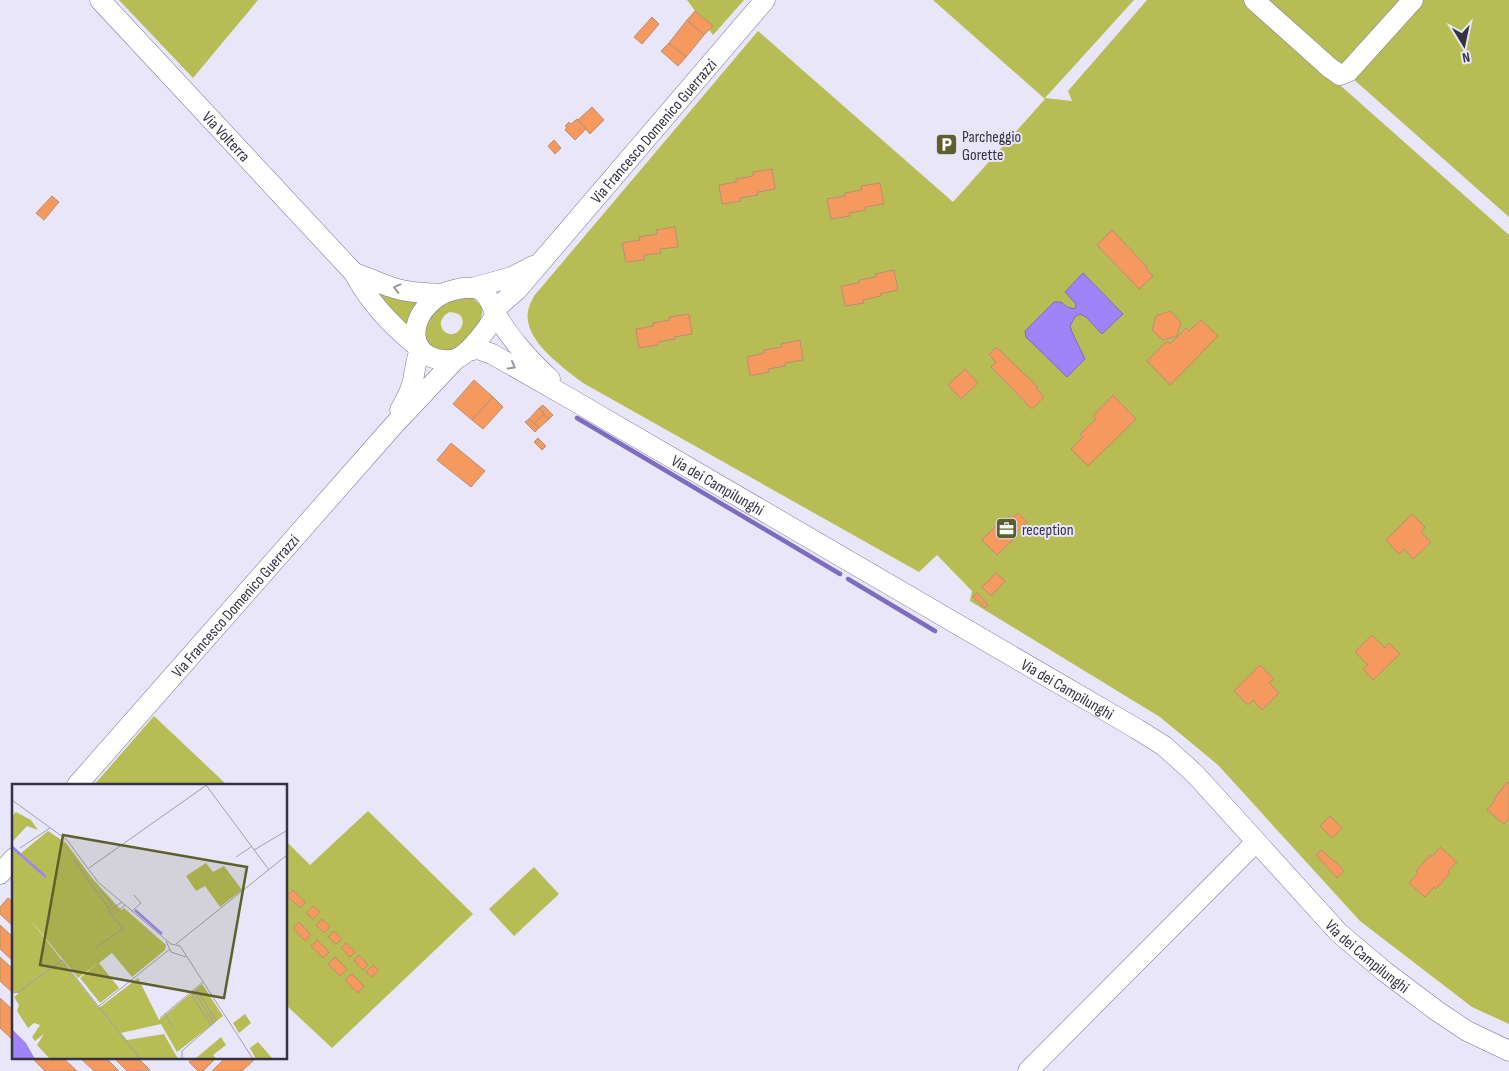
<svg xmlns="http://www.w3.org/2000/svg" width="1509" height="1071" font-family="'Sofia Sans Condensed',sans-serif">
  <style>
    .green { fill: #b7bd54; fill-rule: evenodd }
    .water { fill: #9e84f8; stroke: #7e6bc2 }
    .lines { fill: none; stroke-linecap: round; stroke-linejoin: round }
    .stream { stroke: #7e6bc2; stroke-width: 4.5 }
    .building { fill: #f5995f; stroke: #b98f75 }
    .minor-casing { stroke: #7b759e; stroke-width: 21 }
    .minor { stroke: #fff; stroke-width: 20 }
    .oneway { stroke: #9a98a2 }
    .labels { text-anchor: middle; stroke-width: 4; stroke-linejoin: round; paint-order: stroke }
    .street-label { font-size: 16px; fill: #353244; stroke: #e8e6f8 }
    .poi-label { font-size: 16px; fill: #353244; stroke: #e8e6f8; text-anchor: start }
    .inset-river { fill: none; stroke: #9e84f8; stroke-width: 2.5 }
    .inset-road { fill: none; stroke: #a09eb0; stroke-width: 1 }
    .view { fill: #5d602d; fill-opacity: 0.15; stroke: #5d602d; stroke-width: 2.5 }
    .inset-edge { fill: none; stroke: #353244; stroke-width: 2.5 }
  </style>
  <rect width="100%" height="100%" fill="#e8e6f8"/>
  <!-- green -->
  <g class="green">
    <path d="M119,0H258L193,78Z"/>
    <path d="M687,0H744L713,35Z"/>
    <path d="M933,0H1134L1045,98L1072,101L1068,91L1147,0H1244L1509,235V1024L1472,1007L1360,921L1218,765L1160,717L970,601L972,591L937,555L919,572L583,383C563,367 519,338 529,307C530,303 533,299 534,296L758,31L953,202L1045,99Z"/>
    <path d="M1264,0H1509V217Z"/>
    <path d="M371,288L423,301C410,309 408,316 410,331Z"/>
    <path d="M470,297L474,299L482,307C485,325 465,340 454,353L433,350L425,337L426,315L457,298ZM450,312C475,313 458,344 444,331C437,323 443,315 450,312Z"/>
    <path d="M154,716L227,785H94Z"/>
    <path d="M368,811L473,914L332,1048L286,1005V841L310,865Z"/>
    <path d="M534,867L559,894L514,936L489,909Z"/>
  </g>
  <!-- water -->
  <path class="water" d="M1083,273L1123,314L1102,334L1086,317L1080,314L1075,317L1070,326L1072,332L1085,359L1067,377L1026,337L1025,331L1054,302H1061L1067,307L1075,309L1076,304L1065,292Z"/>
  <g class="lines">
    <!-- stream -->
    <g class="stream">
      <path d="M577,418L840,574"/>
      <path d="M848,579L935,631"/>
    </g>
  </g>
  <!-- building -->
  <g class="building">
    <path d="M695,11L713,26L704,35L687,20Z"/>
    <path d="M652,17L659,24L642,44L634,37Z"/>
    <path d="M687,20L704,35L686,57L669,43Z"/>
    <path d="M669,43L686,57L678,66L661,51Z"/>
    <path d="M592,107L604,120L590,134L578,120Z"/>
    <path d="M577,119L586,129L575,140L565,130L567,127L565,126L569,122L571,124Z"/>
    <path d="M554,140L561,148L555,154L548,146Z"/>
    <path d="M772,169L775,189L758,192V195L740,198L741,201L722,204L719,185L736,182V179L753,176V172Z"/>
    <path d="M880,183L884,204L865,207L866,210L849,213L850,216L831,219L827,199L845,196V193L862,190L861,186Z"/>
    <path d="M52,196L59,202L44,220L36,213Z"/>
    <path d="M675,227L678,247L660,249L661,253L644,255V260L626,262L622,243L640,240L639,237L657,234L656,230Z"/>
    <path d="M1112,230L1147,267L1146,268L1153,276L1139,289L1097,245Z"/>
    <path d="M894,270L898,290L880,294L881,296L863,300L864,303L845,306L841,286L859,283V280L876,277L875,274Z"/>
    <path d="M1170,311L1181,322L1177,336L1163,340L1152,330L1156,316Z"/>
    <path d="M689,314L692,334L674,337L675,339L658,342V345L639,348L636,329L653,326V323L670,320L669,317Z"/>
    <path d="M1201,320L1218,336L1170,385L1147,361L1167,341L1170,344L1186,328L1189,331Z"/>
    <path d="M800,340L803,360L785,363V366L768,369L769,372L750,376L747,357L764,353V350L781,347V344Z"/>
    <path d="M996,347L1038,387L1036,388L1044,397L1032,409L991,367L996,362L989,355Z"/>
    <path d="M965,369L978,383L961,399L948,385Z"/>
    <path d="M474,380L493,397L472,420L453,404Z"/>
    <path d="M1113,395L1136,419L1088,466L1071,449L1083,437L1080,434L1096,419L1093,416Z"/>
    <path d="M493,397L503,407L483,429L472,420Z"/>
    <path d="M543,405L553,415L549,419L539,408Z"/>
    <path d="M539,408L544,414L534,424L529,419Z"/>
    <path d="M544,414L549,419L539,428L534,424Z"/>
    <path d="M529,419L539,428L535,432L525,422Z"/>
    <path d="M538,438L546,446L542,450L534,442Z"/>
    <path d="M451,443L485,471L471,487L437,460Z"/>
    <path d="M1018,513L1027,522L1014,535L1016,537L997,555L982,540L1000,522L1001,524L1009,516L1012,519Z"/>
    <path d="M1412,514L1425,527L1421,532L1431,542L1413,559L1404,549L1399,554L1386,540Z"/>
    <path d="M996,573L1005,581L991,596L982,587Z"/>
    <path d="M977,593L988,605L985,608L973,597Z"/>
    <path d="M1372,635L1385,648L1389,643L1400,654L1373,680L1363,669L1368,665L1355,652Z"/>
    <path d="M1260,665L1274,679L1269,683L1279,693L1262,710L1253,700L1248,705L1234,691Z"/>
    <path d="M1507,782L1509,783V818L1504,824L1487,810L1495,800L1494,799Z"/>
    <path d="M1330,816L1342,828L1332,838L1320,826Z"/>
    <path d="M1440,847L1457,862L1448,871L1450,873L1436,889L1434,887L1425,897L1409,883L1418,873L1416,871L1430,855L1432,857Z"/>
    <path d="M1322,850L1333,861L1334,860L1344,871L1337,878L1316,855Z"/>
    <path d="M293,890L305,902L300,908L287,896Z"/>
    <path d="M8,898L14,903V927L0,914V907Z"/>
    <path d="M313,906L320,912L313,919L306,913Z"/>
    <path d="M322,919L330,927L324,933L316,925Z"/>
    <path d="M299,922L311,935L305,941L293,928Z"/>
    <path d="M0,925L14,938V962L0,949Z"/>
    <path d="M334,931L342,939L336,944L328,937Z"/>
    <path d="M317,940L329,952L323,958L311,946Z"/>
    <path d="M346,943L355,952L350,957L341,948Z"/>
    <path d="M359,955L368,965L363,970L354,961Z"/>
    <path d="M0,957L14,970V994L0,981Z"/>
    <path d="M335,957L347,969L340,976L328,964Z"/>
    <path d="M373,965L379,970L371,977L366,972Z"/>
    <path d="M352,974L364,986L358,993L345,980Z"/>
    <path d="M0,998L14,1011V1041L0,1028Z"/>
    <path d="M31,1057H62L77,1071H45Z"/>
    <path d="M79,1057H105L119,1071H94Z"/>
    <path d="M113,1057H137L150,1070L127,1071Z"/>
    <path d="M193,1057H217L203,1071H198L189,1062Z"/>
    <path d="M226,1057H253L255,1059L242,1071H212Z"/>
  </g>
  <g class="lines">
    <defs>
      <g id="minor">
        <path id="s1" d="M100,0L354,273C369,302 393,327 418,347"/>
        <path d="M1254,0L1330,68L1340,75L1348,72L1413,0"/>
        <path d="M354,273C367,277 379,283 391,287C407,293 425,293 442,294"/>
        <path d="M472,288L512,277L533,266"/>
        <path id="s2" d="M494,310L517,290L765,0"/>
        <path d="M496,314C489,327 470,353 456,359C450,361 442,360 437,359C409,352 411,323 428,305C433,300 439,294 447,292C457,289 470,285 480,290C488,294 491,304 495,312C506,334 531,362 550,379"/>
        <path id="s3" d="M468,351L478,349L492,354L571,399L1137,729L1164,746L1195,774L1339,933L1384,971L1437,1011L1467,1031L1509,1051"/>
        <path d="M400,410C405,401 411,391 413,381C415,370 416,360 420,349"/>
        <path id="s4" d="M77,785L393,426L456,359"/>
        <path d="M0,874L14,858"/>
        <path d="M1028,1071L1256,842"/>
      </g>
    </defs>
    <!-- minor casing -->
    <use href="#minor" class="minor-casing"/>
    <!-- minor -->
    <use href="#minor" class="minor"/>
  </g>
  <!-- one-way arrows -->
  <defs><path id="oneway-chevron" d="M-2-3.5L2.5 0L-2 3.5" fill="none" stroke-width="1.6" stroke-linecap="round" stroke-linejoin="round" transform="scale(1.25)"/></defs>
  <g class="oneway">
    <use href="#oneway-chevron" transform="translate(397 288) rotate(-165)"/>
    <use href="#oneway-chevron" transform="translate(512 366) rotate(30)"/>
  </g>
  <!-- icons -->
  <defs>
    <symbol id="parking-square" viewBox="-11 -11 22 22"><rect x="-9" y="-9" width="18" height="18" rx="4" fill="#5d602d" stroke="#e8e6f8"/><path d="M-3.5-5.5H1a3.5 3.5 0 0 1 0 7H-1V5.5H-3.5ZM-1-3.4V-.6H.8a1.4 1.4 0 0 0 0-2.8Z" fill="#fff"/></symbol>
    <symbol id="office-square" viewBox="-11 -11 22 22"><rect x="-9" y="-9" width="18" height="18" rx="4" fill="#5d602d" stroke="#e8e6f8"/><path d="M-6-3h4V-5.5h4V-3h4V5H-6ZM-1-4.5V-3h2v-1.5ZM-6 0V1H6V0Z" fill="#fff"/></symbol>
  </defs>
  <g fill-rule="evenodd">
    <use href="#parking-square" x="934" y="132" width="25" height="25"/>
    <use href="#office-square" x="994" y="516" width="25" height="25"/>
  </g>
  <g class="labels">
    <!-- street labels -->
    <g class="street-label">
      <text dy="6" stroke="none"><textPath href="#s2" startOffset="240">Via Francesco Domenico Guerrazzi</textPath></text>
      <text dy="6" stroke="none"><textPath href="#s1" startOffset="186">Via Volterra</textPath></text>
      <text dy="6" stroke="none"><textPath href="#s3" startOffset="286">Via dei Campilunghi</textPath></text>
      <text dy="6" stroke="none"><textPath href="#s4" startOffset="239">Via Francesco Domenico Guerrazzi</textPath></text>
      <text dy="6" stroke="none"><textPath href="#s3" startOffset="691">Via dei Campilunghi</textPath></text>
      <text dy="6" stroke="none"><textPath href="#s3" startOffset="1096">Via dei Campilunghi</textPath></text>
    </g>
    <!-- poi labels -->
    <g class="poi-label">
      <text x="962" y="142">Parcheggio<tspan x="962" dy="18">Gorette</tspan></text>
      <text x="1022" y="535">reception</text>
    </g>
  </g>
  <!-- overview -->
  <g transform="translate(12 784)">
    <rect width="275" height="275" fill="#e8e6f8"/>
    <path d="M4,28L19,36L26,46L15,42L0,58V32ZM36,47L54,59L80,94L109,126L112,124L154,161L153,166L120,193L100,169L87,179L107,204L88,219L68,194L86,179L66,194L17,134L87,224L126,194L147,236L190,200L211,232L165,268L149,240L109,249L115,256L152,250L166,275H38L25,261L32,250L23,257L20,253L28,241L22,239L16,244L5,227L7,221L2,213L7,209L0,208V61L9,69ZM194,79L201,88L212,82L230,106L208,123L193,102L184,107L174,92ZM233,230L239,239L227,249L221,239ZM209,253L214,261L201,271L204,275H183ZM246,258L260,274L259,275H244L238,264Z" fill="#b7bd54"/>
    <path d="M0,245L14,259L23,275H0Z" fill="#9e84f8"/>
    <path class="inset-river" d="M0,63L34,93M123,126L150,150"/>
    <path class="inset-road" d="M194,1L257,86M0,16L55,56L86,98L159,160L168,162M8,64L38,44M242,66L274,47M224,73L239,63M62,76L98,126M77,84L196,0M88,106L100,120L97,124M120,127L129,119L122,111M101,130L113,121M154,157L159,168L174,173M164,160L275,71M168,162L241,275M83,164L111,145L97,127L110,118M182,208L202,239M0,209L7,208L50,176L128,275M87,222L158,165M153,229L162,246M148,234L191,198M170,275V267L204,237V236L185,206L180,212L199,241"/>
    <path class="view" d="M51,51L235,83L212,214L28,181Z"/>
    <rect width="275" height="275" class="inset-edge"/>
  </g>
  <!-- north arrow -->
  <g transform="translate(1464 45) rotate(170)" stroke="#e8e6f8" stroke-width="4" paint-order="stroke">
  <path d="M0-4L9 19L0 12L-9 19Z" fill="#353244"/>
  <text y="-8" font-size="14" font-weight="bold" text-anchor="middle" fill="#353244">N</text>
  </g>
</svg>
